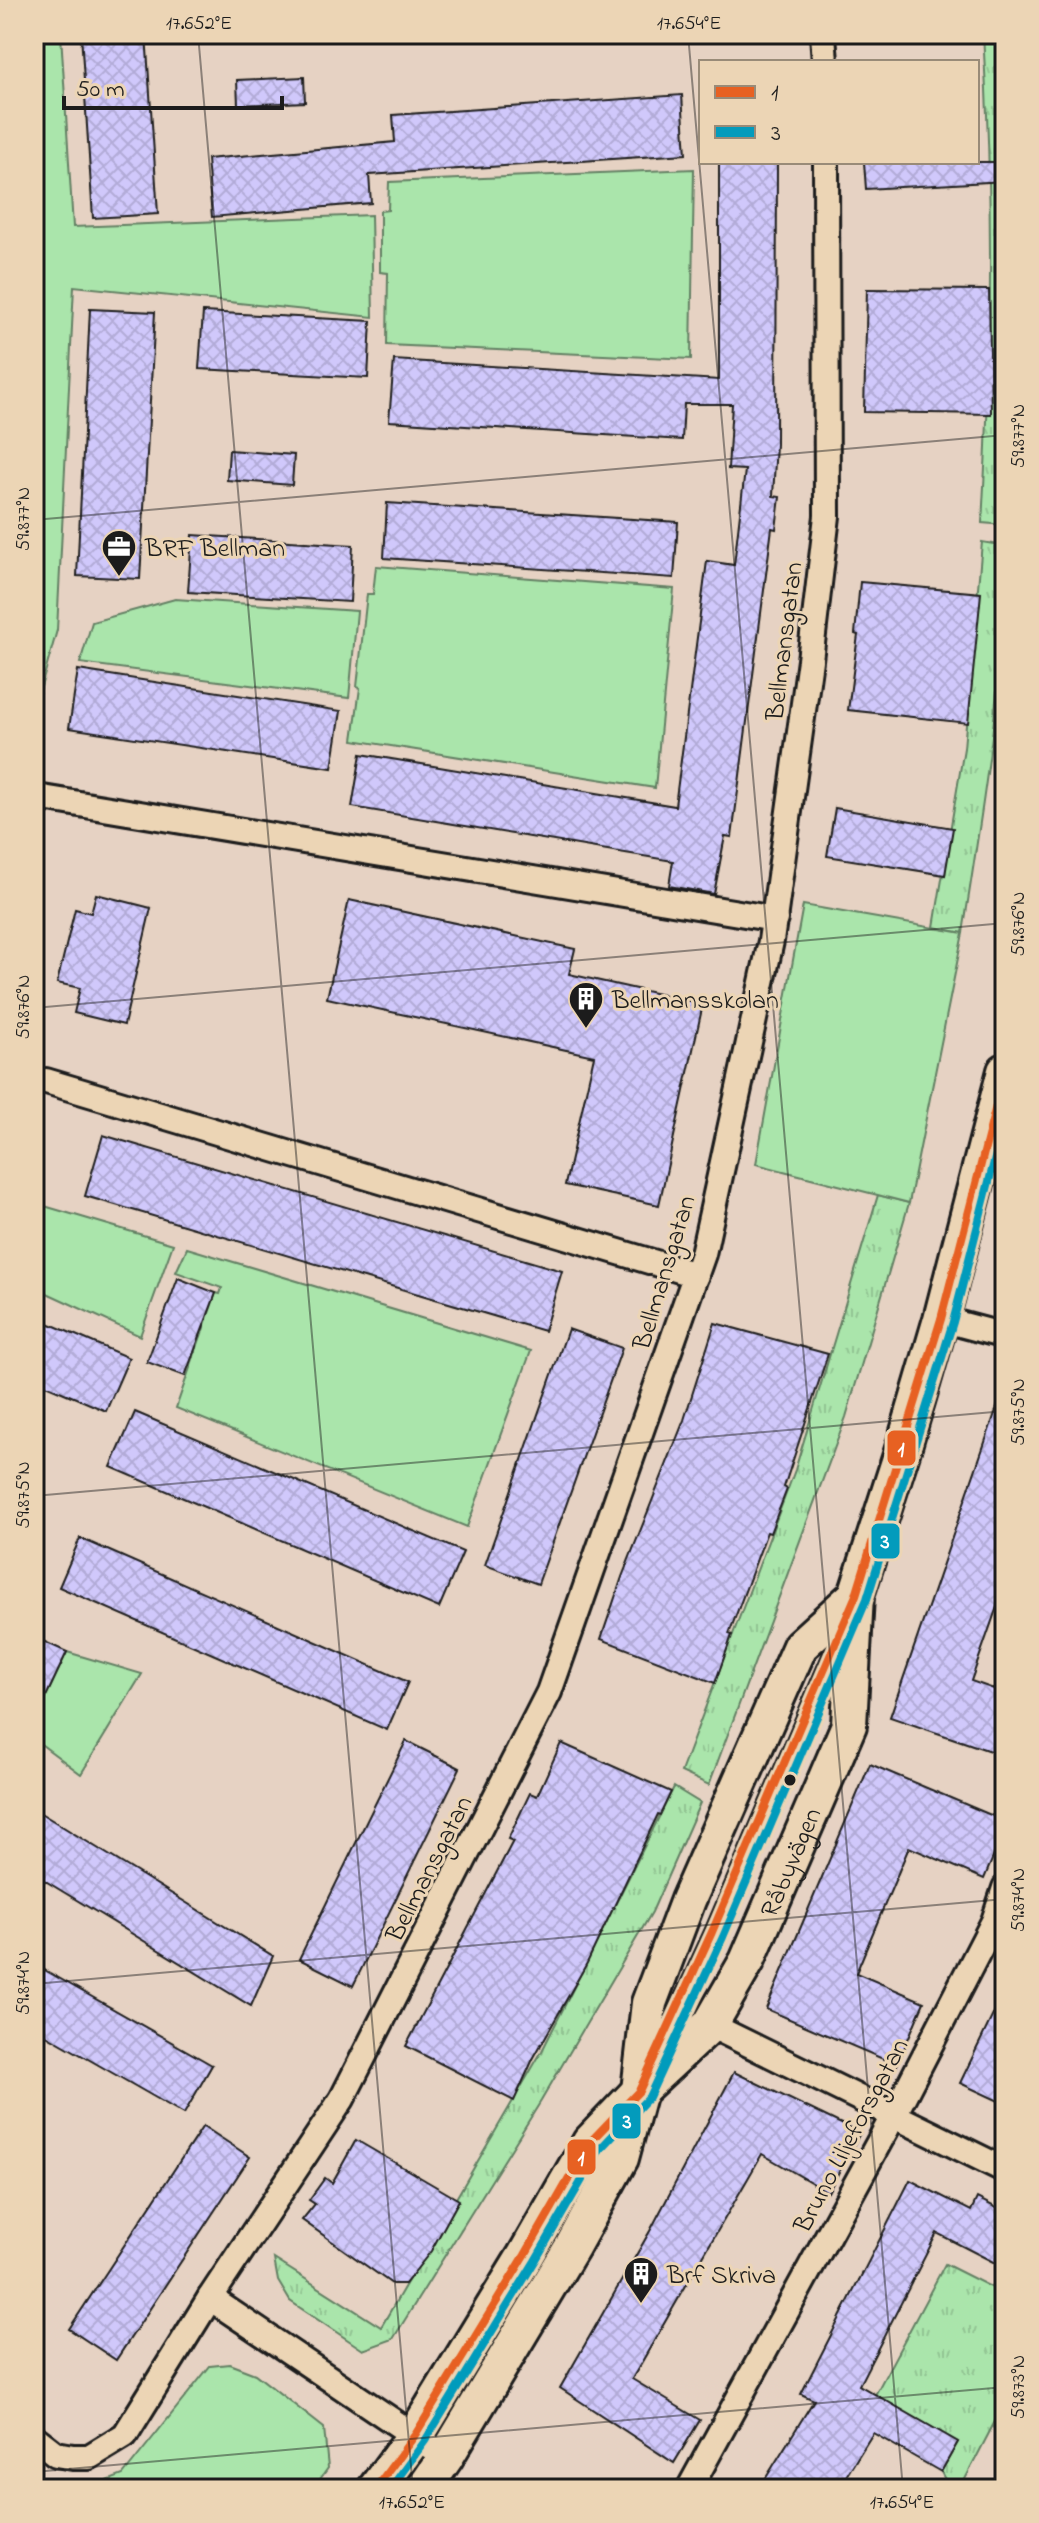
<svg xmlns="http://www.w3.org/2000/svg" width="1039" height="2523" font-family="'Indie Flower',sans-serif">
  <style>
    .grass { fill: url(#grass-tufts); stroke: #638064; stroke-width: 2 }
    .green { fill: #aae5ab; stroke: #638064; stroke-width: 2 }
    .building { fill: url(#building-cross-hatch); stroke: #1c1c1c; stroke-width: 2 }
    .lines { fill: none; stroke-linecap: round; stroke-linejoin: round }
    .lane-casing { stroke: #1c1c1c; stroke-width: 18 }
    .street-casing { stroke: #1c1c1c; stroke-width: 30 }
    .secondary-casing { stroke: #1c1c1c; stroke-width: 40 }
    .lane { stroke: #ecd5b5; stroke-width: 12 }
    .street { stroke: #ecd5b5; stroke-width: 24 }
    .secondary { stroke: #ecd5b5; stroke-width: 34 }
    .bus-1-casing { stroke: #ecd5b5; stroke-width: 14 }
    .bus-2-casing { stroke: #ecd5b5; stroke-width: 14 }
    .bus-1 { stroke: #e76122; stroke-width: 8 }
    .bus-2 { stroke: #039bbc; stroke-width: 8 }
    .ticks { fill: none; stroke: #1c1c1c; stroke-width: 2; stroke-opacity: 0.45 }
    .bus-dot { fill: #1c1c1c; stroke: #ecd5b5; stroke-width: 3 }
    .labels { text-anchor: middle; stroke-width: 6; stroke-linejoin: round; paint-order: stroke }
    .poi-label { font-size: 26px; fill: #1c1c1c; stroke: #ecd5b5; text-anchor: start }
    .street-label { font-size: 26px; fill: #1c1c1c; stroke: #ecd5b5 }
    .line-badge { stroke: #ecd5b5; stroke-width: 3 }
    .badge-label { font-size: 22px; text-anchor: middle; font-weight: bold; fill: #fff }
    .neatline { fill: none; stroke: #1c1c1c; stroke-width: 3 }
    .ticks-label { font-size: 20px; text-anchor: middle; fill: #1c1c1c }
  </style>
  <defs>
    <pattern id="grass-tufts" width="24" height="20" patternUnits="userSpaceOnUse" patternTransform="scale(2)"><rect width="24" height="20" fill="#aae5ab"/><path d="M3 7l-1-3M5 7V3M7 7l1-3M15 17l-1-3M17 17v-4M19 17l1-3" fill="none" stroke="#92c493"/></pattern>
    <pattern id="building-cross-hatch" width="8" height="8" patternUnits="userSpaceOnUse" patternTransform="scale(2)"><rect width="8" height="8" fill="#d0c8fb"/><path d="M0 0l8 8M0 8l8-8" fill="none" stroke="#b2abd7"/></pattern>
  </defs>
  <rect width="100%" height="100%" fill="#e6d2c3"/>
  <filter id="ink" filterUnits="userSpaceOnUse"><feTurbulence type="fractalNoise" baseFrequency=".0125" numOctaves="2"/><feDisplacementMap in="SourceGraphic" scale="16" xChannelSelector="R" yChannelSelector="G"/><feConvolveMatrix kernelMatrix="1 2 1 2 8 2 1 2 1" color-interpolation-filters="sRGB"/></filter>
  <g filter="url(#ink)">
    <!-- grass -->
    <g class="grass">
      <path d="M983,34H1005V525L982,523C992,361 993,195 983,34Z"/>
      <path d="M982,542L1005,546C1005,676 983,804 963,933L934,927L964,748Z"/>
      <path d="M878,1195L909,1203L846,1417L709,1785L681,1772L795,1470Z"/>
      <path d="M674,1787L700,1803L652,1912L541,2101L393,2339L363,2350L290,2301L278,2281L274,2259L381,2327L542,2051Z"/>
      <path d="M945,2264L1005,2294V2402L960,2489H950L941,2472L958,2442L875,2395Z"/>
    </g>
    <!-- green -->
    <g class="green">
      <path d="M34,34H61L73,227L371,215L373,317L74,286L57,630L34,712Z"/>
      <path d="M694,169L691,359L387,345L388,273L380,272V211L388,210L389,182Z"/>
      <path d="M376,566L674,589L655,788L353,740L360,688L357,687L367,594H373Z"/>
      <path d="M175,599L357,611L349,698L80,663L92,622Z"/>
      <path d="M803,905L963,933L909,1203L756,1164Z"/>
      <path d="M34,1203L173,1244L140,1336L34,1287Z"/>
      <path d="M187,1248L531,1351L467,1527L176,1408L216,1293L220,1294L222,1288L176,1272Z"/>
      <path d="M67,1652L142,1674L81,1774L34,1739V1722Z"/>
      <path d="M229,2364L255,2374L324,2428L328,2468L313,2489H46L51,2483L89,2488L123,2475L210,2366Z"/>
    </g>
    <!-- building -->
    <g class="building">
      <path d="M81,34H146L158,214L93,218Z"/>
      <path d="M304,77L305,102L238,105L237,80Z"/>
      <path d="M682,95L686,154L369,175L371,203L212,217L207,159L395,142L393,115Z"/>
      <path d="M719,162H777L776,444L773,496L780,497L776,529L772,528L732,837L725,836L714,894L669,886L673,861L352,807L361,754L675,806L707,561L734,565L745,470L728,469L732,404H684L682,440L389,421L394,360L719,380Z"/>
      <path d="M864,162H1005V181L866,189Z"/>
      <path d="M867,289L989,290L991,414L864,412Z"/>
      <path d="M90,309L155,312L140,579L77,576Z"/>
      <path d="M203,312L371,321L368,378L199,369Z"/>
      <path d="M229,450L294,455L292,485L227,480Z"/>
      <path d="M387,503L678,522L674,578L384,558Z"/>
      <path d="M192,535L353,545L350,602L188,592Z"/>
      <path d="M860,582L981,593L968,723L848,710L858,635L855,634Z"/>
      <path d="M78,670L341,711L332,768L69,728Z"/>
      <path d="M835,808L953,828L945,875L827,856Z"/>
      <path d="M96,894L151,908L124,1025L74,1013L80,988L57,983L75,909L91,913Z"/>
      <path d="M349,900L575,949L569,974L703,1004L659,1205L565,1185L594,1056L327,998Z"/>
      <path d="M103,1135L562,1271L544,1331L85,1196Z"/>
      <path d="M178,1278L216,1293L185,1376L147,1362Z"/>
      <path d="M34,1317L129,1358L106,1411L34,1380Z"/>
      <path d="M715,1323L828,1354L784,1487L787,1489L770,1533L767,1532L729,1634L732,1635L715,1683L601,1639L622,1577L684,1420Z"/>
      <path d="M568,1329L622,1348L538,1584L485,1565Z"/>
      <path d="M1001,1396L1005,1397V1584L971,1681L1005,1693V1756L890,1717Z"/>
      <path d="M135,1412L463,1552L439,1608L111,1467Z"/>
      <path d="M80,1538L408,1682L387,1730L59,1587Z"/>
      <path d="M34,1637L67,1652L34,1722Z"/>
      <path d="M406,1741L460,1768L353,1986L299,1959Z"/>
      <path d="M561,1743L671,1792L660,1815L658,1814L587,1963L533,2059L514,2101L406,2046L513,1841L508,1839L530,1793L537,1796Z"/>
      <path d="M870,1764L1005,1821V1829L984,1879L909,1847L856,1973L924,2002L897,2065L766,2009Z"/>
      <path d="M34,1809L273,1956L251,2006L34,1874Z"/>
      <path d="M34,1964L212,2065L184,2114L34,2028Z"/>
      <path d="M1005,1990V2104L960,2083Z"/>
      <path d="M734,2072L860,2133L828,2192L762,2154L632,2379L700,2420L674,2463L560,2388L650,2231Z"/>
      <path d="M203,2126L250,2157L116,2360L69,2329Z"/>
      <path d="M356,2140L459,2200L431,2251L405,2284H392L302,2220L315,2204L309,2200L325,2178L332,2183Z"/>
      <path d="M910,2180L971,2211L977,2198L1005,2212V2268L937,2233L859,2385L958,2442L941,2472L873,2433L838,2489H759L814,2400L801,2394Z"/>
    </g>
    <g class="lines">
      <defs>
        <path id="lane" d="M656,2054L712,1932L842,1628"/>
        <g id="street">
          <path d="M823,34L825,62"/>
          <path d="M43,798L775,919"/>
          <path d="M46,1081L696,1275"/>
          <path d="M941,1319L1005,1336"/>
          <path d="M710,2025L1005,2170"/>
          <path d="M210,2298L446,2457"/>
          <path d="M34,2437L56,2454L73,2457H89L125,2435L210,2298L342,2099L549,1692L703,1254L771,941L810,660L827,516L826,162"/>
          <path d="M689,2489L895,2113L994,1921L1005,1888"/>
        </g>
        <g id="secondary">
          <path id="s1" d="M375,2489L415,2435L525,2255L590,2142L639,2091L710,2025L747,1961L849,1725L856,1595L903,1449L941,1319L1005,1071"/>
          <path d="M424,2489L446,2457L572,2247L621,2158L639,2091L649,2003L688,1900L800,1646L856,1595"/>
        </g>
      </defs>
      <!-- lane casing -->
      <use href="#lane" class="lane-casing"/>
      <!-- street casing -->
      <use href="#street" class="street-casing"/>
      <!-- secondary casing -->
      <use href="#secondary" class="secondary-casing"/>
      <!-- lane -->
      <use href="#lane" class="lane"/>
      <!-- street -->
      <use href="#street" class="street"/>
      <!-- secondary -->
      <use href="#secondary" class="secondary"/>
      <defs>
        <path id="bus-1" d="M375,2489L415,2435L525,2255L590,2142L639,2091L712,1932L856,1595L941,1319L1005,1071"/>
        <path id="bus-2" d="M390,2489L425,2441L535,2261L600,2149L649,2097L723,1937L867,1599L953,1322L1005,1119"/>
      </defs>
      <!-- bus-1 casing -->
      <use href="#bus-1" class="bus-1-casing"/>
      <!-- bus-2 casing -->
      <use href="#bus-2" class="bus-2-casing"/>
      <!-- bus-1 -->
      <use href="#bus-1" class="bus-1"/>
      <!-- bus-2 -->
      <use href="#bus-2" class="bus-2"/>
    </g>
  </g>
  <!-- ticks -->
  <path class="ticks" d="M198,34L413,2489M688,34L903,2489M34,520L1005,435M34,1008L1005,923M34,1496L1005,1411M34,1984L1005,1899M34,2472L1005,2387"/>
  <!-- icons -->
  <defs>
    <symbol id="office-pin" viewBox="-11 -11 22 30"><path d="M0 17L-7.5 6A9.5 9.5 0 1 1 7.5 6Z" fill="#1c1c1c" stroke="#ecd5b5"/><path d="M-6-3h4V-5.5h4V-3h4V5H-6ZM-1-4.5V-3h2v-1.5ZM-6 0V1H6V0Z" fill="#fff"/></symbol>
    <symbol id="building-pin" viewBox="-11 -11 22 30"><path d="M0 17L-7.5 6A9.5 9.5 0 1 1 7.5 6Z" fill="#1c1c1c" stroke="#ecd5b5"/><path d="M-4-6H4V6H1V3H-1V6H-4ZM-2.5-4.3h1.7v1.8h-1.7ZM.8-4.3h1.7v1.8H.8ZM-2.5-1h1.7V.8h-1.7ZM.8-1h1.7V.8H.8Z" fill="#fff"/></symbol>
  </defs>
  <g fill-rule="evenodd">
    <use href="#office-pin" x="99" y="527" width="40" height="54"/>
    <use href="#building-pin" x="566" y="979" width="40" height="54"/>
    <use href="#building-pin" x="621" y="2254" width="40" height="54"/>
  </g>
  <!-- markers -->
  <circle class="bus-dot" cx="790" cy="1780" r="7"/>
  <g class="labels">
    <!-- poi labels -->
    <g class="poi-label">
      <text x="145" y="556">BRF Bellman</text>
      <text x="612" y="1008">Bellmansskolan</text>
      <text x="667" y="2283">Brf Skriva</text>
    </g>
    <!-- street labels -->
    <g class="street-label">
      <text transform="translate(783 641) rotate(-83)" y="9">Bellmansgatan</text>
      <text transform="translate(663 1272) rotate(-73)" y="9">Bellmansgatan</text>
      <text dy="9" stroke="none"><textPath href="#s1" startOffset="758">Råbyvägen</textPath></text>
      <text transform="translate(428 1868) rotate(-63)" y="9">Bellmansgatan</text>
      <text transform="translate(850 2135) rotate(-62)" y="9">Bruno Liljeforsgatan</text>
    </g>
  </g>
  <g class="line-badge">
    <rect x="886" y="1429" width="31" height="38" rx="8" fill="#e76122"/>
    <rect x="870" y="1522" width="31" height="38" rx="8" fill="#039bbc"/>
    <rect x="611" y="2102" width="31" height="38" rx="8" fill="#039bbc"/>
    <rect x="566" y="2138" width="31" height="38" rx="8" fill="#e76122"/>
  </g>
  <g class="badge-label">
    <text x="901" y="1456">1</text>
    <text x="885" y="1548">3</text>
    <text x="627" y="2128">3</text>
    <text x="581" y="2165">1</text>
  </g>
  <!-- margin -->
  <rect width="1039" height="2523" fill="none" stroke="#ecd5b5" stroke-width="88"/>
  <!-- legend -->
  <rect x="699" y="60" width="280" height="104" fill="#ecd5b5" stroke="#998b78" stroke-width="2"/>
  <rect x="715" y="86" width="40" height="12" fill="#e76122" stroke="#998b78" stroke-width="2"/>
  <text x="771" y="100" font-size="24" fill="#1c1c1c">1</text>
  <rect x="715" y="126" width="40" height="12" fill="#039bbc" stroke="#998b78" stroke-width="2"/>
  <text x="771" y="140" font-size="24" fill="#1c1c1c">3</text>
  <!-- scale -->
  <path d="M64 96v12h218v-12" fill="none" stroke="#1c1c1c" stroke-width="4"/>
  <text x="76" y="96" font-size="24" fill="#1c1c1c" stroke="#ecd5b5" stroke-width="6" paint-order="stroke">50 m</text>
  <rect x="44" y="44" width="951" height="2435" class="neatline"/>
  <g class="ticks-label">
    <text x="199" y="29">17.652°E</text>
    <text x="689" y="29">17.654°E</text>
    <text transform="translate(1017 436) rotate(-90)" y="7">59.877°N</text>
    <text transform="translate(22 519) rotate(-90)" y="7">59.877°N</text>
    <text transform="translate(1017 924) rotate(-90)" y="7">59.876°N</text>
    <text transform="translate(22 1007) rotate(-90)" y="7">59.876°N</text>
    <text transform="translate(1017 1412) rotate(-90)" y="7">59.875°N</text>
    <text transform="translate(22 1495) rotate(-90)" y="7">59.875°N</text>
    <text transform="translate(1017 1900) rotate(-90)" y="7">59.874°N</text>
    <text transform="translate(22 1983) rotate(-90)" y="7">59.874°N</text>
    <text transform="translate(1017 2387) rotate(-90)" y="7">59.873°N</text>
    <text x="412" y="2508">17.652°E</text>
    <text x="902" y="2508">17.654°E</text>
  </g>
</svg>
